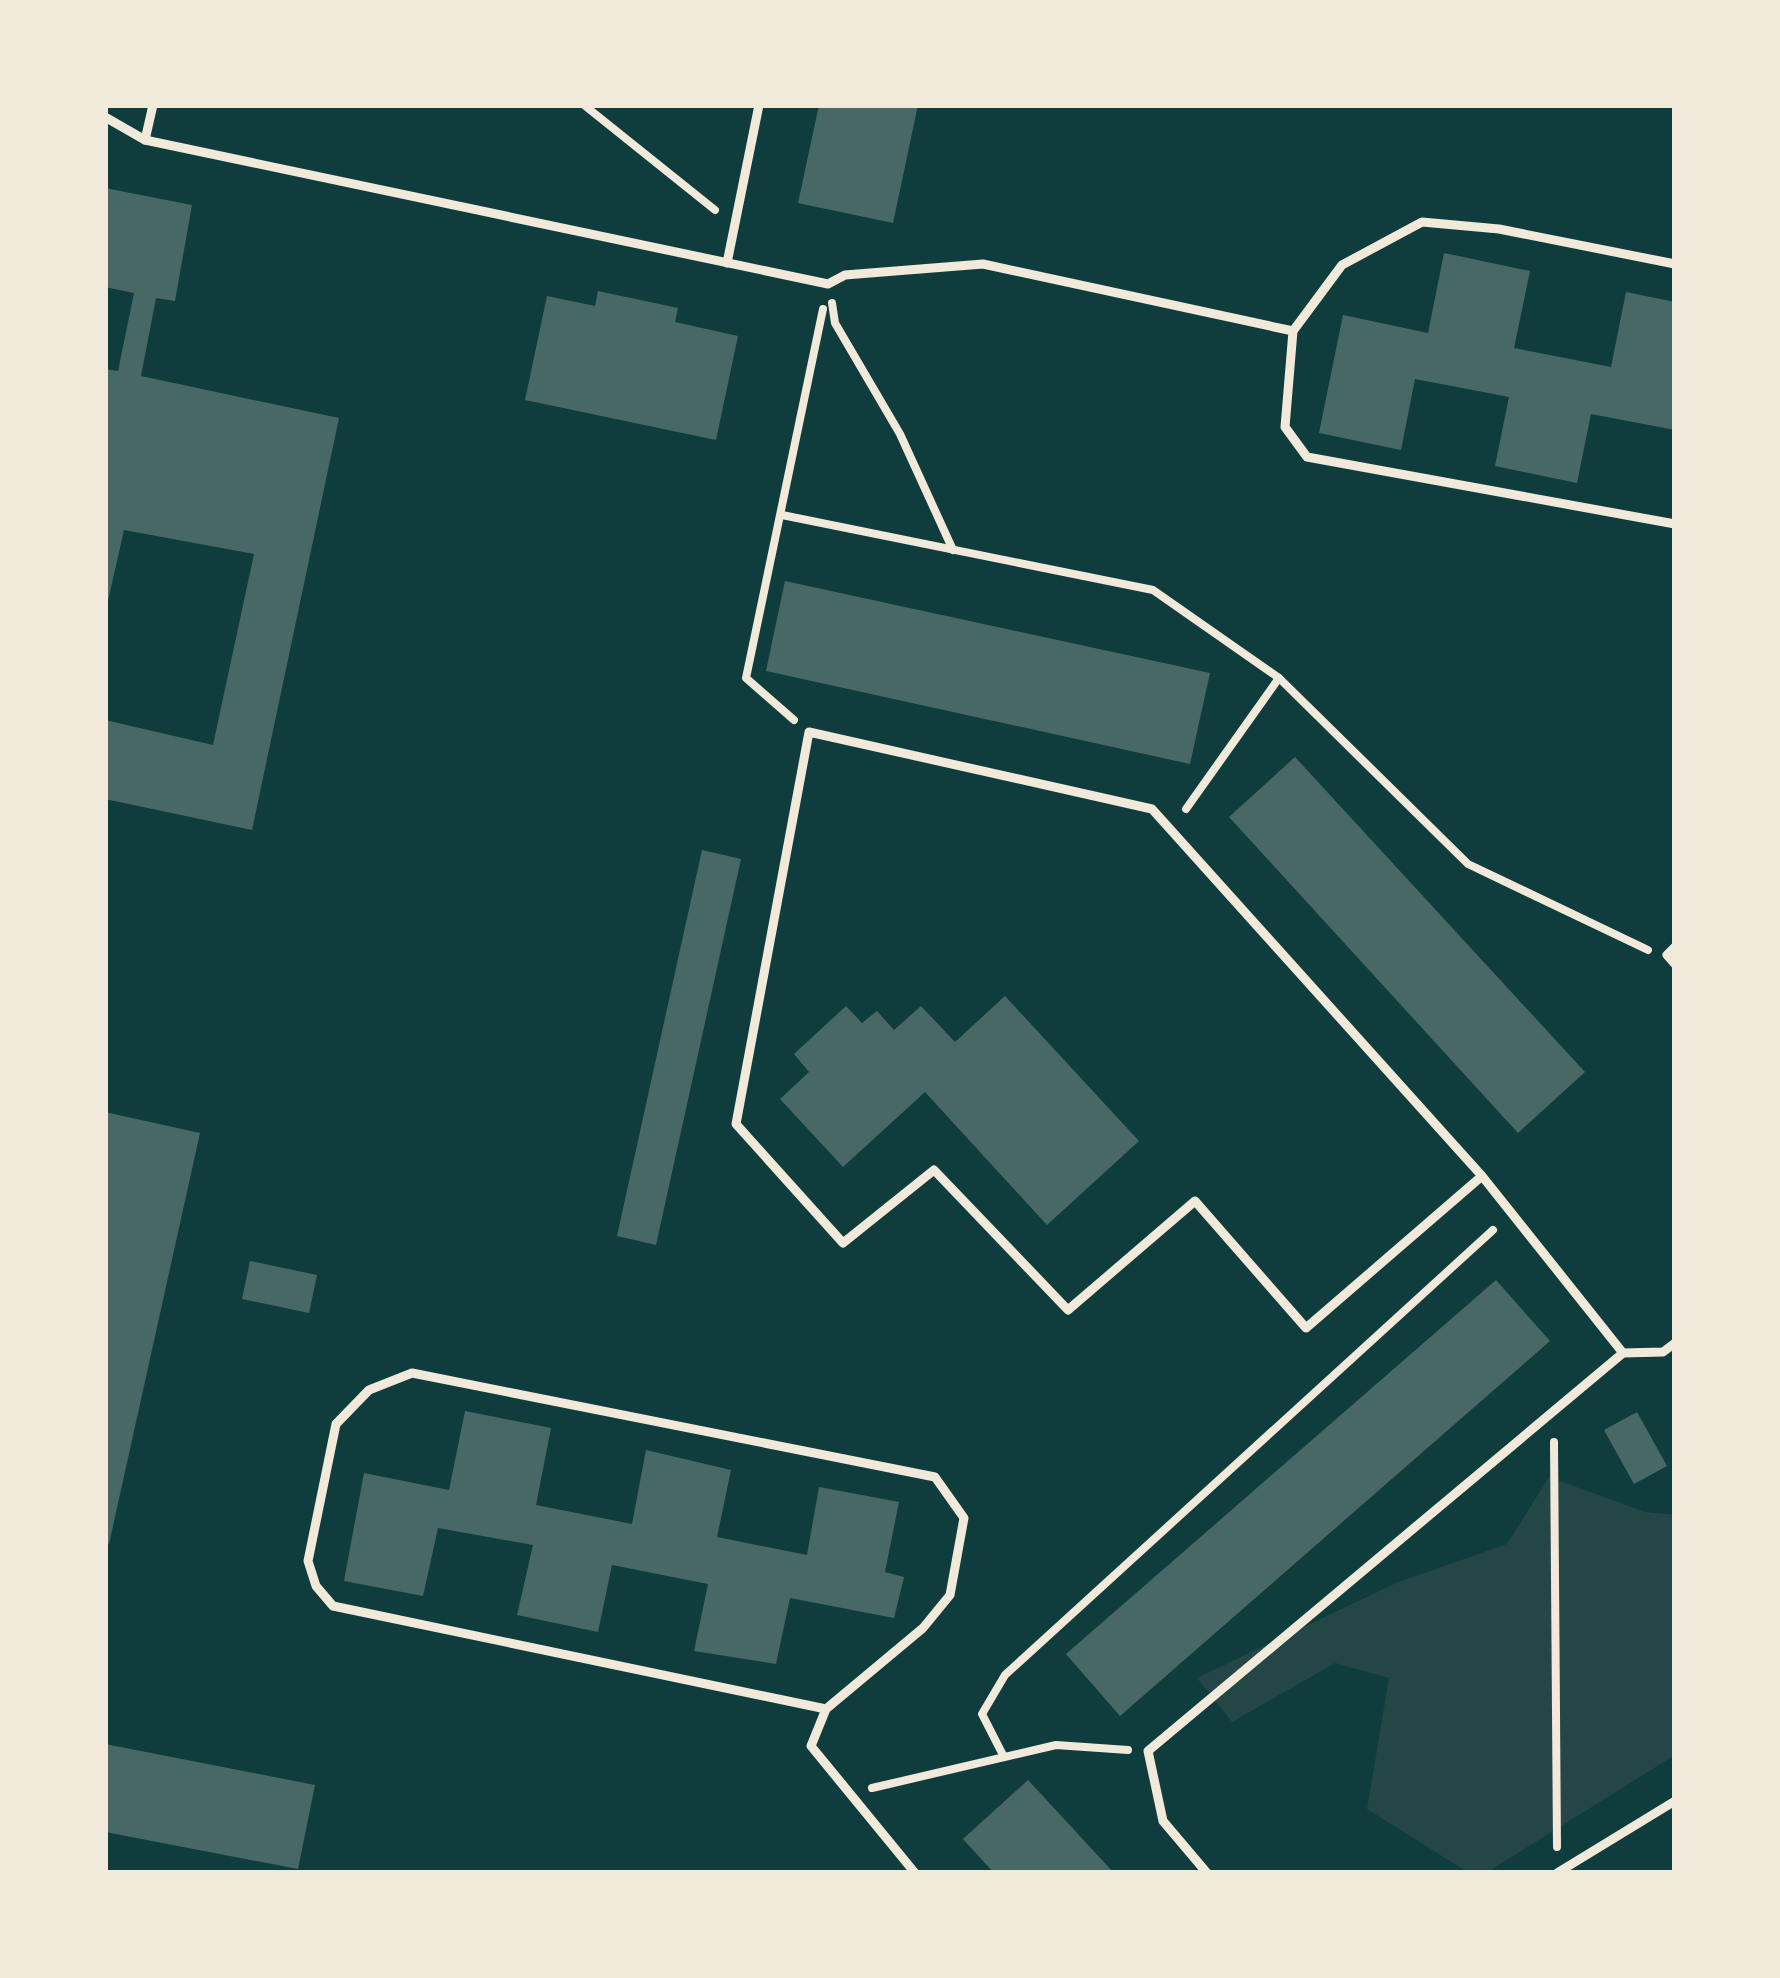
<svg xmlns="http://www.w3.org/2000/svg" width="1780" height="1978" font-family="Commissioner,sans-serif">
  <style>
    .green { fill: #244646 }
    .building { fill: #486865 }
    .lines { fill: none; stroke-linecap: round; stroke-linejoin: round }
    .path { stroke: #f1e9da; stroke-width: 8 }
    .service { stroke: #f1e9da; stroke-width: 9 }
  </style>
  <rect width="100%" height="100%" fill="#0f3d3e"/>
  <!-- green -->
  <path class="green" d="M1549,1477L1645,1512L1675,1515V1755L1486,1873H1469L1367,1809L1389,1678L1335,1663L1232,1722L1197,1678L1396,1583L1507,1544Z"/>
  <!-- building -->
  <g class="building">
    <path d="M819,105H918L893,223L798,203Z"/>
    <path d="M105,188L192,205L175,301L156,298L141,376L339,418L252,830L105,799V720L213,745L254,554L124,530L105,614V369L118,371L134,293L105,287Z"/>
    <path d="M1444,253L1530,271L1514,348L1611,367L1626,292L1675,302V430L1591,414L1577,483L1495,466L1509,397L1415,379L1401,450L1319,433L1343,315L1428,333Z"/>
    <path d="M598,291L678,308L675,322L738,336L716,440L525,400L547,296L595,306Z"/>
    <path d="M785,581L1210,673L1190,764L766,671Z"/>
    <path d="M1295,757L1585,1072L1518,1133L1229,817Z"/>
    <path d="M702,850L741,859L656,1245L617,1236Z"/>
    <path d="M1005,996L1139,1141L1047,1225L925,1092L843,1167L780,1099L809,1072L794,1054L846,1006L862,1023L877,1011L894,1030L921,1006L955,1042Z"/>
    <path d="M105,1112L200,1133L109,1544L105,1543Z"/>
    <path d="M250,1261L317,1275L309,1313L242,1299Z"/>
    <path d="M1496,1280L1550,1341L1120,1716L1066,1654Z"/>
    <path d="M465,1411L551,1428L536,1505L632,1524L646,1450L731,1470L717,1537L807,1555L819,1487L899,1502L885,1572L904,1577L894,1618L790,1598L776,1664L694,1651L708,1584L612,1565L598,1632L517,1615L533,1545L438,1528L423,1596L344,1581L364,1473L449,1490Z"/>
    <path d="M1637,1412L1667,1466L1634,1484L1604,1430Z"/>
    <path d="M105,1744L315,1785L298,1869L105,1832Z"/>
    <path d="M1028,1780L1114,1873H994L963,1839Z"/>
  </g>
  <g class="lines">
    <!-- path -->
    <g class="path">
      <path d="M584,105L715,210"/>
      <path d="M832,303L835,323L900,434L953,550"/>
      <path d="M782,515L1153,590L1279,678L1468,864L1648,950"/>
      <path d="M794,720L746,678L823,309"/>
      <path d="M1186,809L1279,678"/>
      <path d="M1554,1442L1557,1847"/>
      <path d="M1004,1757L982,1714L1005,1675L1493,1230"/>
      <path d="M872,1788L1056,1745L1128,1750"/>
    </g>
    <!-- service -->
    <g class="service">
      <path d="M105,117L145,140L828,284L845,275L983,264L1293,331"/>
      <path d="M145,140L153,105"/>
      <path d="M727,263L759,105"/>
      <path d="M1675,264L1499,229L1422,222L1342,265L1293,331L1285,427L1307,457L1675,524"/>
      <path d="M1675,947L1667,955L1675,964"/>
      <path d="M1482,1176L1306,1328L1195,1201L1068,1310L934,1170L843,1243L736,1124L809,732L1152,809L1482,1176L1623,1353"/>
      <path d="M826,1709L333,1606L316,1586L308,1561L336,1424L369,1390L412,1373L935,1477L964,1518L950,1595L923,1628L826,1709L811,1746L915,1873"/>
      <path d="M1207,1873L1163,1821L1148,1751L1623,1353L1663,1352L1675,1343"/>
      <path d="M1557,1873L1675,1801"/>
    </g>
  </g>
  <!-- border -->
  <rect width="1780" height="1978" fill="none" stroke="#f1e9da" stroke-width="216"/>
</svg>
